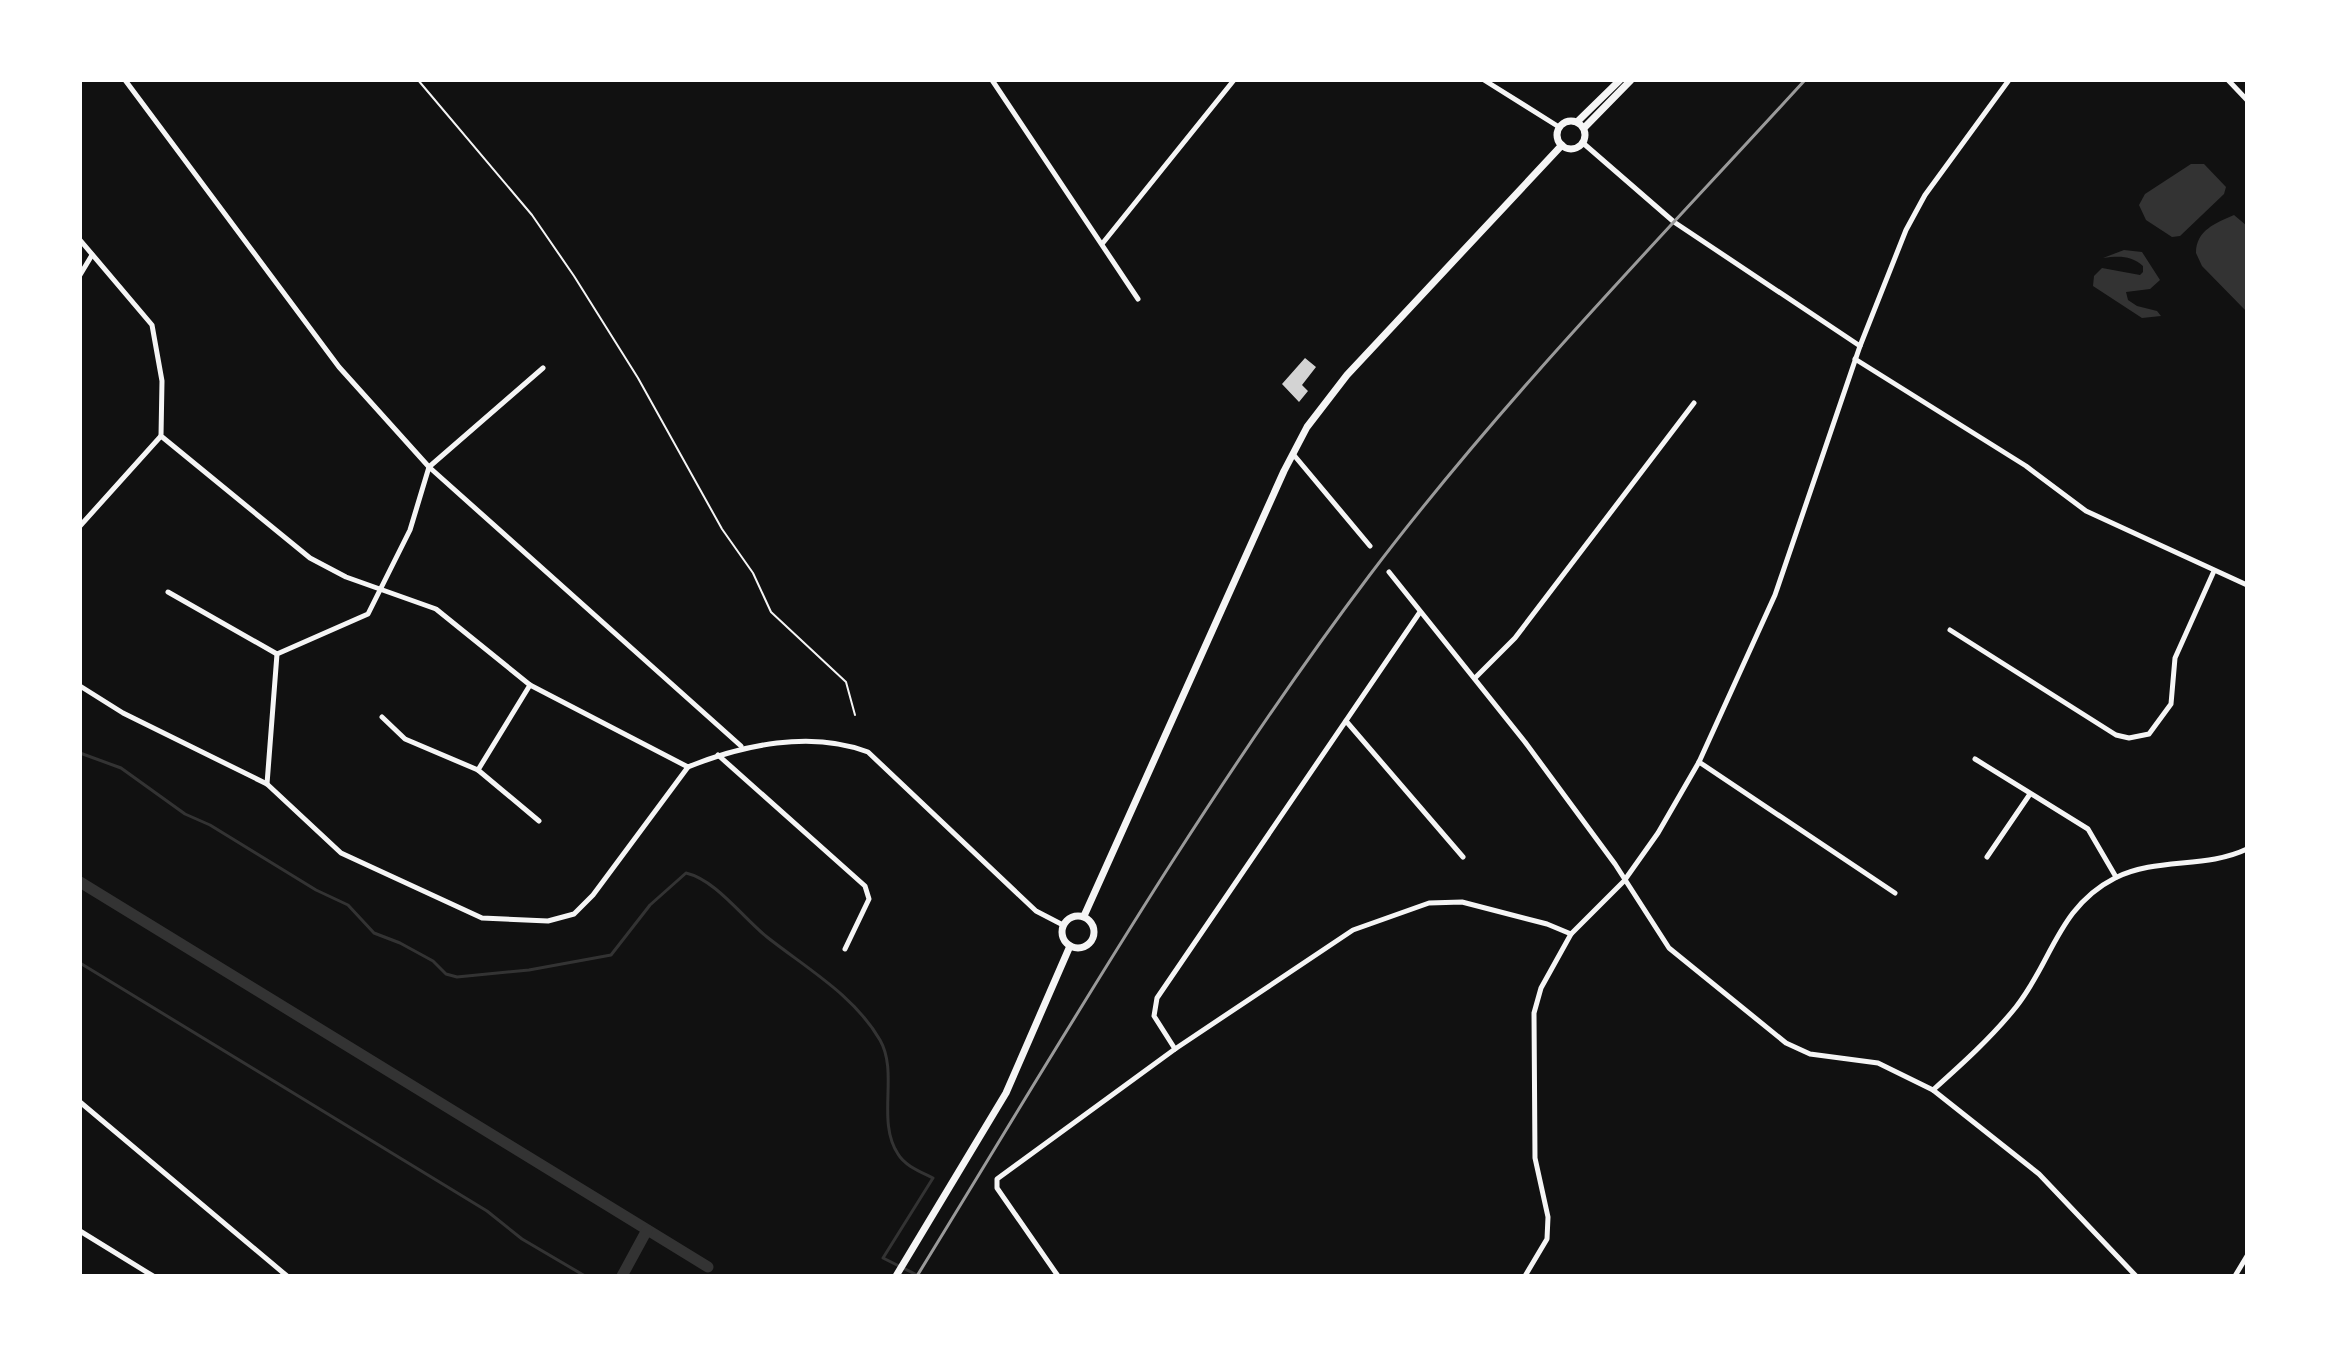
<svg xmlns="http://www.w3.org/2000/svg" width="2327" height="1356" font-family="Figtree,sans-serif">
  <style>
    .water { fill: #333 }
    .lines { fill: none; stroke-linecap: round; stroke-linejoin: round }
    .stream { stroke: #333; stroke-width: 3 }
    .canal { stroke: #333; stroke-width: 11 }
    .building { fill: #d3d3d3 }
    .path { stroke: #f5f5f5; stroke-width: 2 }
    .minor { stroke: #f5f5f5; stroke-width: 5 }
    .secondary { stroke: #f5f5f5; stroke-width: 7 }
    .rail { stroke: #9a9a9a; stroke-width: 3 }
  </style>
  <rect width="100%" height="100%" fill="#111"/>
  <!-- water -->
  <g class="water">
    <path d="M2191,164H2204L2226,187L2224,194L2180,236L2172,237L2146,220L2139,205L2145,194Z"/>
    <path d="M2234,215L2247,226V312L2202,266L2196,253C2196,230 2216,223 2234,215Z"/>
    <path d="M2124,250L2142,252L2160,280L2150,289L2126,292L2128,300L2137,306L2157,311L2161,316L2142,318L2093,286L2094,276L2102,268L2140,275L2143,272V266C2131,255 2118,256 2103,258Z"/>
  </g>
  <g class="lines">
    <!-- stream -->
    <g class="stream">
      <path d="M80,753L121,768L185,814L210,825L316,890L348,905L374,933L400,943L433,961L446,974L457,977L529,970L611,955L650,905L686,873C716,880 742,917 767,937C806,968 854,995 880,1040C899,1073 876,1121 898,1154C905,1166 921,1172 933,1178L883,1258L919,1276"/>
      <path d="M80,963L487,1211L522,1239L585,1276"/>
    </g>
    <!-- canal -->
    <g class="canal">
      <path d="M80,882L708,1267"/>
      <path d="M622,1276L647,1230"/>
    </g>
  </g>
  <!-- building -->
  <path class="building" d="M1305,358L1316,367L1302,385L1308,391L1299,402L1282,384Z"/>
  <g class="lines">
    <!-- path -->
    <path class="path" d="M418,80L532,215L574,276L638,378L722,529L753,573L771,612L846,682L855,715"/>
    <!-- minor -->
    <g class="minor">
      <path d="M125,80L339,367L429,467L741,746"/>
      <path d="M992,80L1138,299"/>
      <path d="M1484,80L1559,127"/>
      <path d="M2228,80L2247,100"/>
      <path d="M1583,143L1674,222L1860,346"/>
      <path d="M80,240L152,325L162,381L161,436L310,558L346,577L436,609L530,685L688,767C742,745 811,730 868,752L1036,911L1063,925"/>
      <path d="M1102,244L1234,80"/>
      <path d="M80,275L92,255"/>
      <path d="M1855,359L2026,466L2086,511L2247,585"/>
      <path d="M1293,454L1370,546"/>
      <path d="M80,526L161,436"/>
      <path d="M1389,572L1525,742L1615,864L1669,948L1786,1043L1810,1054L1878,1063L1933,1090L2039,1174L2136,1276"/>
      <path d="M168,592L277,654"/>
      <path d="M1950,630L2116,735L2129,738L2149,734L2171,704L2175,658L2214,571"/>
      <path d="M1475,678L1515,638L1694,403"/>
      <path d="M80,686L123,713L267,784L341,853L482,918L548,921L574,914L593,895L688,767"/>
      <path d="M382,717L405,739L478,770L539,821"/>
      <path d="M1346,721L1463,857"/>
      <path d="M718,755L865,886L869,899L845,949"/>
      <path d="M1975,759L2088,829L2116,877"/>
      <path d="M1699,762L1895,893"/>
      <path d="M478,770L530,685"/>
      <path d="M267,784L277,654L368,614L410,530L429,467L543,368"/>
      <path d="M1987,857L2030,794"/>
      <path d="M1175,1049L1154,1016L1157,998L1420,612"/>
      <path d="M1933,1090C1962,1064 1991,1038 2016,1007C2052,962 2058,907 2115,878C2157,857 2205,869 2247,849"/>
      <path d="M80,1102L287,1276"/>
      <path d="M80,1231L153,1276"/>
      <path d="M1058,1276L997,1188V1179L1175,1049L1353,930L1429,903L1462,902L1547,924L1571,934L1624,881L1658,833L1699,762L1775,595L1860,346L1906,230L1925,195L2009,80"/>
      <path d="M1525,1276L1547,1239L1548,1217L1535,1158L1534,1013L1541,988L1571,934"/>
      <path d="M2235,1276L2247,1256"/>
    </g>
    <!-- secondary -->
    <g class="secondary">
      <circle cx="1571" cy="135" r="14"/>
      <path d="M1577,122L1620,80"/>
      <path d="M1584,128L1631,80"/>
      <circle cx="1078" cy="932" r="16"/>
      <path d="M1084,916L1284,471L1307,427L1347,375L1562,145"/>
      <path d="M896,1276L1006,1093L1070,946"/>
    </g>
    <!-- rail -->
    <path class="rail" d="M917,1276C1062,1040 1202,798 1369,576C1502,400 1657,242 1805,80"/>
  </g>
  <!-- border -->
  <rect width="2327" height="1356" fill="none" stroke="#ffffff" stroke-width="164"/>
</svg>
